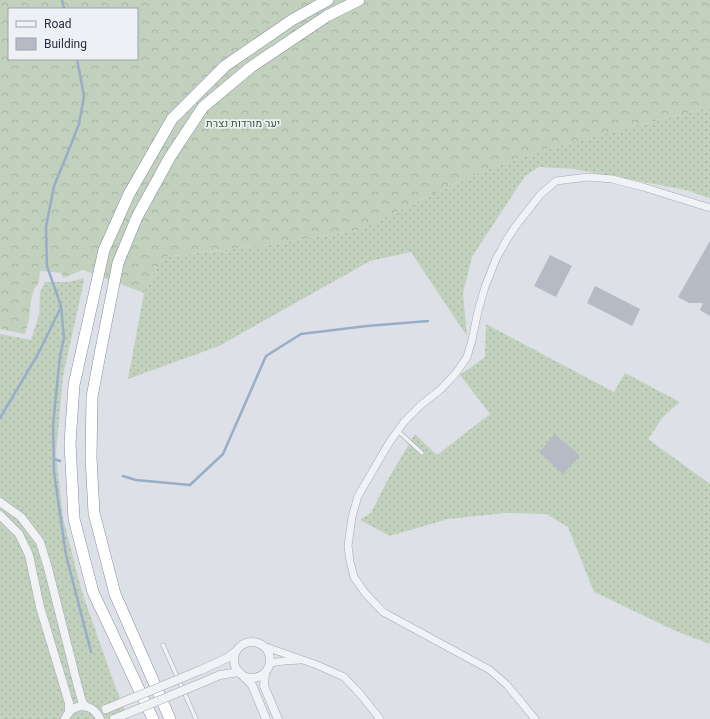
<svg xmlns="http://www.w3.org/2000/svg" width="710" height="719" font-family="Roboto,Heebo,sans-serif">
  <style>
    .grass { fill: url(#grass-dots) }
    .forest { fill: url(#forest-crowns); fill-rule: evenodd }
    .lines { fill: none; stroke-linecap: round; stroke-linejoin: round }
    .stream { stroke: #98adc7; stroke-width: 2.5 }
    .building { fill: #b5bac4 }
    .service-casing { stroke: #a3a8b1; stroke-width: 4.5 }
    .minor-casing { stroke: #a3a8b1; stroke-width: 8 }
    .tertiary-casing { stroke: #a3a8b1; stroke-width: 9 }
    .trunk-casing { stroke: #858d9e; stroke-width: 12 }
    .service { stroke: #f0f2f5; stroke-width: 3.5 }
    .minor { stroke: #f0f2f5; stroke-width: 7 }
    .tertiary { stroke: #f0f2f5; stroke-width: 8 }
    .trunk { stroke: #fff; stroke-width: 11 }
    .tertiary-bridge-casing { stroke: #a3a8b1; stroke-width: 9; stroke-linecap: butt }
    .tertiary-bridge { stroke: #f0f2f5; stroke-width: 8 }
    .labels { text-anchor: middle; stroke-width: 3.5; stroke-linejoin: round; paint-order: stroke }
    .park-label { font-size: 11px; fill: #395934; stroke: #edf0f5 }
  </style>
  <defs>
    <pattern id="grass-dots" width="8" height="8" patternUnits="userSpaceOnUse"><rect width="8" height="8" fill="#c2d1be"/><path d="M2 2h.1M6 6h.1" fill="none" stroke="#a7b4a4" stroke-width="1.8" stroke-linecap="round"/></pattern>
    <pattern id="forest-crowns" width="20" height="18" patternUnits="userSpaceOnUse"><rect width="20" height="18" fill="#c2d1be"/><path d="M2 6a3 3 0 1 1 6 0M12 15a3 3 0 1 1 6 0" fill="none" stroke="#a7b4a4"/></pattern>
  </defs>
  <rect width="100%" height="100%" fill="#dde1e7"/>
  <!-- grass -->
  <g class="grass">
    <path d="M710,107V198L686,190L574,169L539,167L525,176L472,257L463,293L467,336L411,252L370,261L219,346L128,379L144,293L163,257L267,245L359,230L475,174L543,150Z"/>
    <path d="M84,278L82,290L63,376L56,454L63,518L82,592L114,683L128,719H0V334L31,340L39,315L40,292L45,282H68Z"/>
    <path d="M486,324L614,392L625,373L680,402L663,417L648,439L710,484V644L678,632L594,592L568,527L546,514L506,513L448,519L390,536L360,520L371,513L387,481L415,434L437,455L490,414L460,375L485,357Z"/>
  </g>
  <!-- forest -->
  <path class="forest" d="M0,0H710V107L543,150L475,174L359,230L267,245L163,257L144,293L83,270L63,278L62,273L40,271L39,282L34,290L31,300L29,320L25,334L0,329ZM9,9H137V59H9Z"/>
  <g class="lines">
    <!-- stream -->
    <g class="stream">
      <path d="M62,0L64,9"/>
      <path d="M77,59L84,96L79,124L68,152L54,186L46,227L47,266L61,306L64,338L60,356L53,425L54,472L66,555L91,652"/>
      <path d="M0,418L38,354L61,307"/>
      <path d="M54,459L60,461"/>
      <path d="M123,476L136,480L190,485L223,454L266,356L301,334L367,326L428,321"/>
    </g>
  </g>
  <!-- building -->
  <g class="building">
    <path d="M710,241V316L700,310L703,303H689L678,297Z"/>
    <path d="M550,255L572,266L556,297L534,286Z"/>
    <path d="M595,286L640,309L632,326L587,303Z"/>
    <path d="M555,434L580,456L563,474L539,452Z"/>
  </g>
  <g class="lines">
    <defs>
      <g id="service">
        <path d="M398,431L422,453"/>
        <path d="M163,645L196,719"/>
      </g>
      <g id="minor">
        <path d="M266,647L317,665L344,677L361,695L380,719"/>
        <path d="M270,663L284,661L300,660"/>
        <path d="M535,719L507,685L490,670L383,612L365,593L354,577L350,561L348,546L352,517L358,496L389,443L404,422L421,405L441,389L456,373L467,357L472,340L478,311L485,287L496,259L506,241L515,227L540,195L556,181L588,177L612,179L643,187L710,208"/>
      </g>
      <g id="tertiary">
        <path d="M0,502L21,517L40,542L48,568L78,687L82,701L85,706"/>
        <path d="M0,515L19,534L29,555L40,607L69,703V712"/>
        <circle cx="252" cy="660" r="18"/>
        <path d="M201,670L227,658L235,652"/>
        <path d="M265,673L264,686L278,719"/>
        <path d="M242,675L252,685L266,719"/>
        <path d="M206,681L220,675L239,672"/>
        <path d="M65,719C72,702 93,702 100,719"/>
      </g>
      <g id="trunk">
        <path d="M153,719L93,592L74,519L70,443L74,385L104,250L129,194L172,119L225,66L292,20L328,0"/>
        <path d="M170,719L115,594L94,513L91,457L92,397L101,349L118,263L137,217L170,157L203,107L251,67L327,16L359,0"/>
      </g>
    </defs>
    <!-- service casing -->
    <use href="#service" class="service-casing"/>
    <!-- minor casing -->
    <use href="#minor" class="minor-casing"/>
    <!-- tertiary casing -->
    <use href="#tertiary" class="tertiary-casing"/>
    <!-- trunk casing -->
    <use href="#trunk" class="trunk-casing"/>
    <!-- service -->
    <use href="#service" class="service"/>
    <!-- minor -->
    <use href="#minor" class="minor"/>
    <!-- tertiary -->
    <use href="#tertiary" class="tertiary"/>
    <!-- trunk -->
    <use href="#trunk" class="trunk"/>
    <defs>
      <g id="tertiary-bridge">
        <path d="M106,709L201,670"/>
        <path d="M114,719L206,681"/>
      </g>
    </defs>
    <!-- tertiary-bridge casing -->
    <use href="#tertiary-bridge" class="tertiary-bridge-casing"/>
    <!-- tertiary-bridge -->
    <use href="#tertiary-bridge" class="tertiary-bridge"/>
  </g>
  <g class="labels">
    <!-- park labels -->
    <g class="park-label">
      <text x="243" y="127">יער מורדות נצרת</text>
    </g>
  </g>
  <!-- legend -->
  <rect x="8" y="8" width="130" height="52" fill="#edf0f5" stroke="#9ea2ac"/>
  <rect x="16" y="21" width="20" height="6" fill="#f0f2f5" stroke="#9ea2ac"/>
  <text x="44" y="28" font-size="12" fill="#272e3e">Road</text>
  <rect x="16" y="38" width="20" height="12" fill="#b5bac4" stroke="#9ea2ac"/>
  <text x="44" y="48" font-size="12" fill="#272e3e">Building</text>
</svg>
